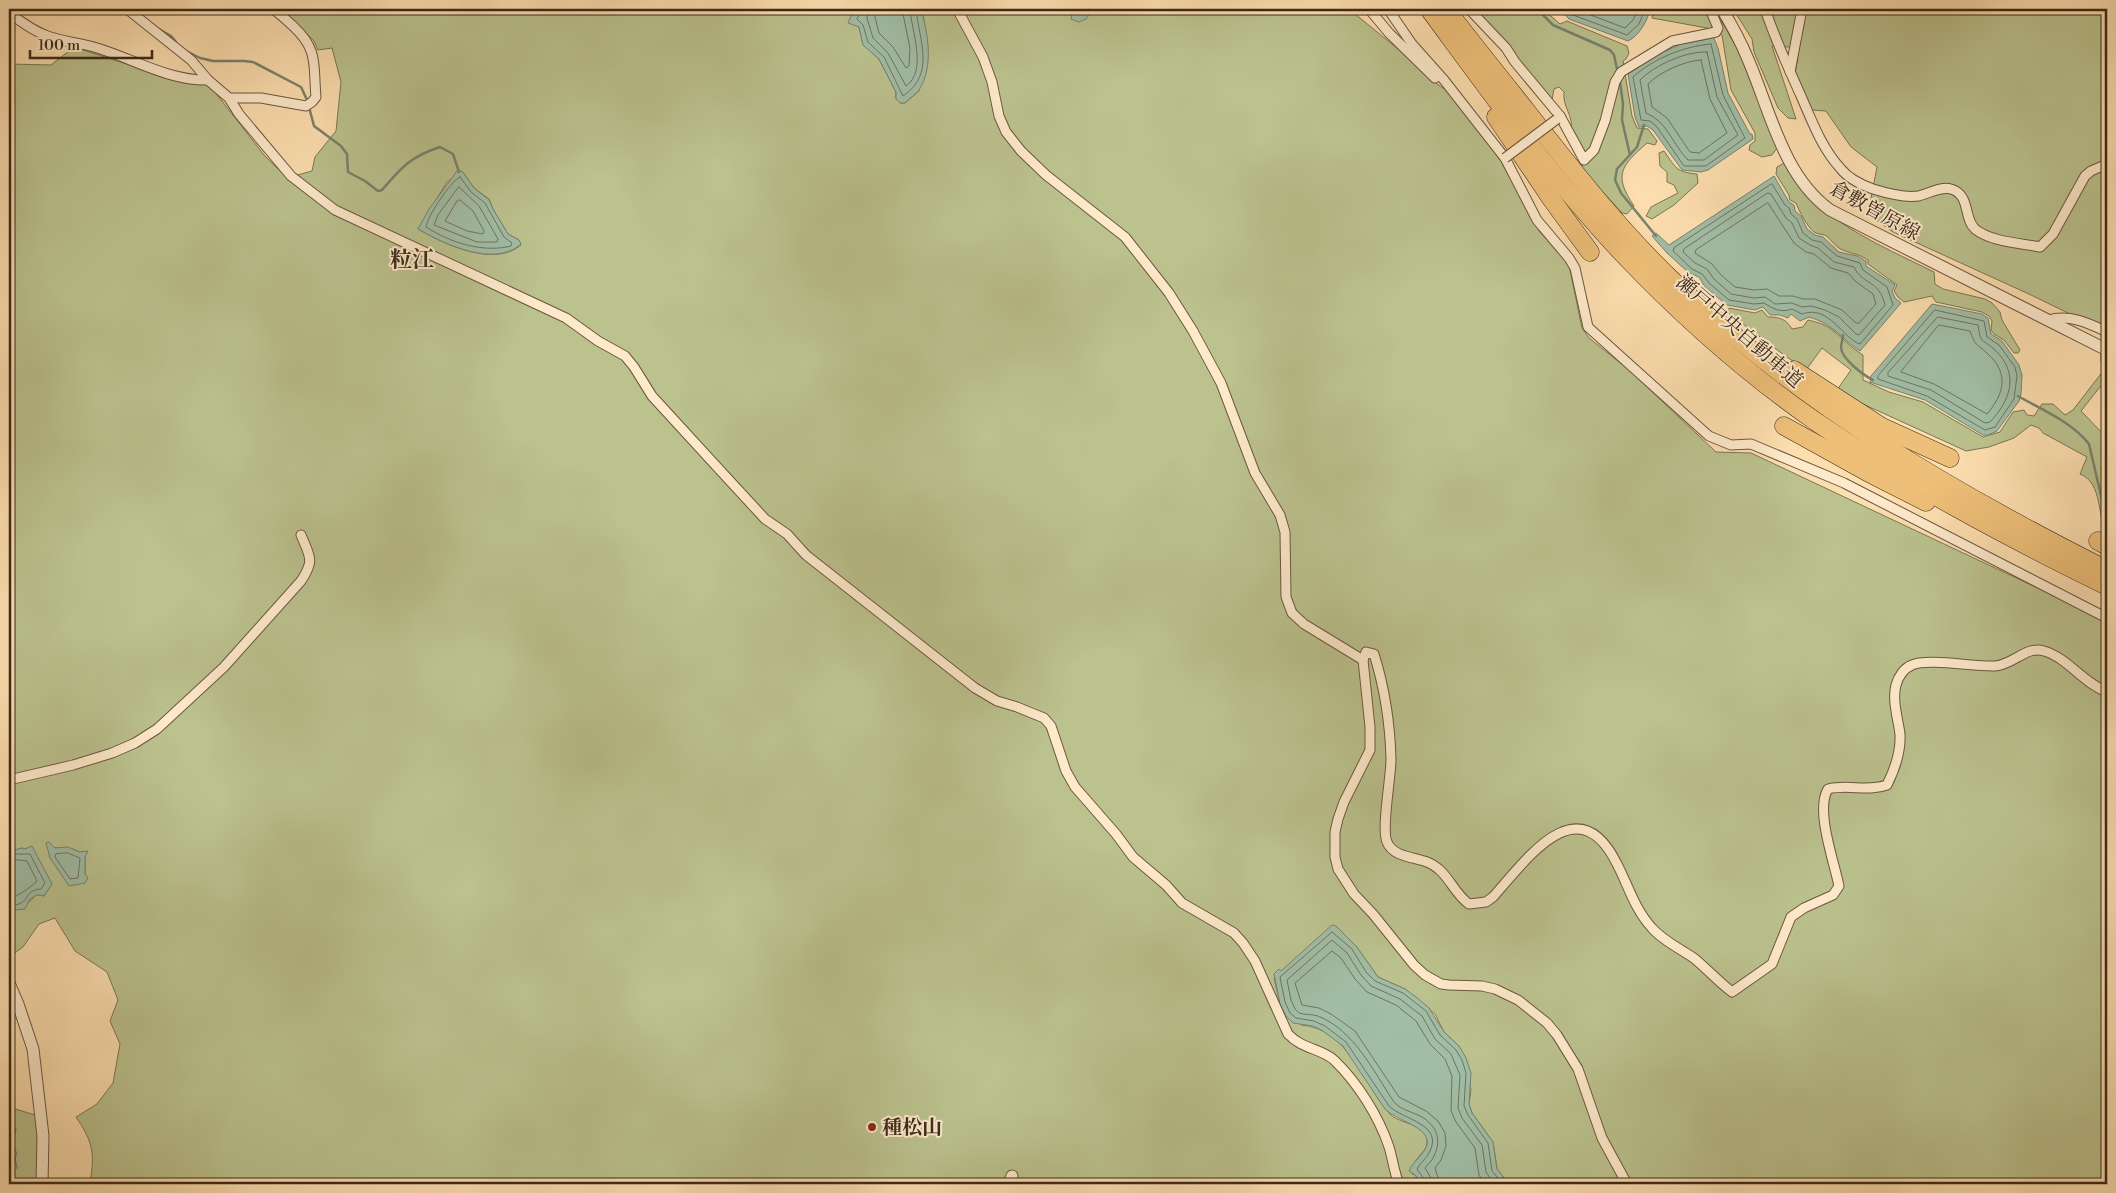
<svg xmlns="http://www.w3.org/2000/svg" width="2116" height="1193" font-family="'Libre Bodoni','Noto Serif JP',serif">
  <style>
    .green { fill: #bbc28e; stroke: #7a7654; fill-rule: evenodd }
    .water { fill: #a1bda5; stroke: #78826e }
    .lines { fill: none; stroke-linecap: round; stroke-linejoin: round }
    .shore { stroke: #6e7460; stroke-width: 1 }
    .stream { stroke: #78826e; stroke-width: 2.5 }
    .minor-casing { stroke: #6b5740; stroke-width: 11 }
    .tertiary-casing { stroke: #6b5740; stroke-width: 13 }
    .motorway-casing { stroke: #3a2a1b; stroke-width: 19 }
    .minor { stroke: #feeacb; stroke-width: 9 }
    .tertiary { stroke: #feeacb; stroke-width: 11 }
    .motorway { stroke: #eebf78; stroke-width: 18 }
    .minor-bridge-casing { stroke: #6b5740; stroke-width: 11; stroke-linecap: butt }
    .minor-bridge { stroke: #feeacb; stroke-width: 9 }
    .poi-dot { fill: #8f2418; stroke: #feeacb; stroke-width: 2 }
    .labels { text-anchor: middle; stroke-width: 4; stroke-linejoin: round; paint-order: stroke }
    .street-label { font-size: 20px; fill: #3a2a1b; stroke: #feeacb }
    .poi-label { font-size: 20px; font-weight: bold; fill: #3a2a1b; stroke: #feeacb; text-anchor: start }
    .quarter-label { font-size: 22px; font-weight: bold; fill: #3a2a1b; stroke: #feeacb }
  </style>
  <rect width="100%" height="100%" fill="#fddeaf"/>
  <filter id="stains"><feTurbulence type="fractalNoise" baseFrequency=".004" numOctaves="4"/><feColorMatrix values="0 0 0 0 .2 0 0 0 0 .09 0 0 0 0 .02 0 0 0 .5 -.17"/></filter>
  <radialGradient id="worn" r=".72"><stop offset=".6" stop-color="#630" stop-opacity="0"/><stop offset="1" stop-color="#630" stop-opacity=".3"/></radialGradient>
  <!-- green -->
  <g class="green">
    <path d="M280,9H871L853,12L854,24L859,27L863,44L879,59L896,92V99L900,103H905L919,91L924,20L921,9H1073L1071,15L1090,14L1093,9H1349L1415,63L1433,81L1450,93L1483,138L1498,156L1539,231L1569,265L1582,328L1589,338L1628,369L1716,452L1751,453L2082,609L2107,624V1184H1509L1497,1169L1493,1142L1472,1113L1469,1104L1471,1090L1459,1046L1444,1032L1435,1014L1405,989L1378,977L1356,946L1336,926L1274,978L1280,1004L1301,1025C1348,1028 1363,1084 1390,1114C1399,1124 1425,1123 1427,1140C1428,1149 1421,1153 1417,1159C1414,1163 1413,1169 1412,1174L1415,1175L1422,1184H83L90,1183C95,1153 93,1142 76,1117L97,1104L113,1083L120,1044L110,1021L118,1000L107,972L75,951L55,918L39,924L23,947L9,957V914L13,910L26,905L37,894L44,896L52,884L41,866L25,849L22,848L15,850L9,847V64L51,65L74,47L164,76L208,83L264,155L287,178L312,171L315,157L336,131L341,82L332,48L318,50L314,41ZM462,171L474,188L489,199L494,211L508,234L519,240L521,245C494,268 444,244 418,229L447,182ZM49,842L55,848C69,849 74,846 85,857V883H77Z"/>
    <path d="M1472,9H1543L1560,24L1567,21L1627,46L1629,53L1626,59L1623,61L1632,116L1637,128L1648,129L1657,141L1655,145L1647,143C1621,166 1613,175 1634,206L1627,214L1622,213L1582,169V164L1589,158L1583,151L1571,129C1574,117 1562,106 1564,92L1559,87L1554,89L1552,100Z"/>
    <path d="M1654,9H1715L1740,54L1777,148L1772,155L1762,157L1749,150L1750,145L1755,141V133L1731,90L1722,35L1707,28L1652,18Z"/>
    <path d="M1733,9H1756L1763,14L1767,9H2107V332L2031,295L1893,232L1868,214L1877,167L1851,147L1826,111L1812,110L1795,73L1798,58L1789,47L1772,46L1796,119L1788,118L1778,108L1754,52L1752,39Z"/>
    <path d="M1664,151C1676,168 1676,172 1697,174L1698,183L1674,205L1652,219L1646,216L1651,207L1678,193L1674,185L1667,182V172L1660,166L1659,153Z"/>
    <path d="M1784,163C1816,220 1878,244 1934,272L1935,284L1943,289L1985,299L1992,303L2000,312L2002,320L2020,350L2018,353H2014L2004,340L1994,334L1991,330L1992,321L1989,316L1982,312L1936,302L1932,296L1904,302L1898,297L1894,291L1897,285L1868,264V260C1859,254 1852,254 1843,250C1836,248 1831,239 1825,235C1821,234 1817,234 1814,232C1808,228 1798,209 1796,203L1790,200L1789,195L1776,174L1777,167Z"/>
    <path d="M1729,308L1755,313L1762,310L1768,317C1780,317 1786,319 1792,329L1803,327L1808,320C1816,322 1824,324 1831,329C1842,337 1850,347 1863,355V380L1889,392L1923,402L1983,437L2000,432L2013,412L2024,410L2027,415L2034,416L2042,404H2053L2065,415L2073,410L2107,366L2101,362V354L2107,357V378L2081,411L2107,438V535C2097,517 2103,483 2080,474L2087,457L2043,433L2039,428L2031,425L2014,438L1989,447L1966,451L1852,399L1837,390L1851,370L1822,348L1806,370L1784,355L1727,312Z"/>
    <path d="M9,1107L35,1115L39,1134L38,1184H9V1174L17,1168L12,1145L16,1129L9,1126Z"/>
  </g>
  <!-- water -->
  <g class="water">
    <path d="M871,9H921C928,34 934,66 919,90C916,95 909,98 905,103H900L896,99V92L879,59L863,45L859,27L848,23L853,12Z"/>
    <path d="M1073,9H1093L1086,19L1079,22L1071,19Z"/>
    <path d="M1560,9H1650C1648,20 1639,36 1628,41L1569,19Z"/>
    <path d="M1713,36L1718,48L1728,93L1750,134H1752L1753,139L1708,170L1701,172L1682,170L1653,130L1647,126L1639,127L1635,117L1628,74L1659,54L1681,44L1708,39V37Z"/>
    <path d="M457,171H462L474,188L489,200L494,211L508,234L519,240L521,244C494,268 444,244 418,229L429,209Z"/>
    <path d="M1774,176L1789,202L1794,205L1795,211L1801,216L1807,229L1815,235L1823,237L1839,252L1857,256L1866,261V266L1895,285L1892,291L1895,298L1901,303L1860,351C1839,337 1835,325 1809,317L1800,321L1791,314L1788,318L1780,315H1770L1763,307L1755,310L1727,305L1705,287L1699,277L1689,273L1667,253L1652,236L1656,233L1669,245Z"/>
    <path d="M1932,304L1982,314L1988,318L1991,334L2002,341L2019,365L2022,375L2021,394L2019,401L1997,431L1988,435H1983L1925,400L1870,382L1871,376Z"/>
    <path d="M49,842L55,848L68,847L80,852L88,851L85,857V874L88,878L85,883L69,886L50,858L46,843Z"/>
    <path d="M32,846L52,884L44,896L37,895L30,899L25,909L13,910L9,914V847L15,850L22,848L25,849Z"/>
    <path d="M1332,925L1336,926L1356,946L1378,977L1405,989L1416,997L1429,1008L1444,1032L1459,1046L1466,1058L1471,1073L1469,1104L1472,1113L1493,1142L1497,1169L1509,1184H1437L1433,1182L1422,1184L1415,1175L1409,1171C1413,1161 1424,1155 1427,1145C1431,1127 1395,1120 1385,1109L1343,1046L1323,1031L1313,1026L1293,1023L1286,1016L1280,1004L1274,974L1279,969L1281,971Z"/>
    <path d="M9,1126L16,1128L12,1145L17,1153L15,1158L17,1168L9,1174Z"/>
  </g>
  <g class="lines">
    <!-- shore -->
    <g class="shore">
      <path d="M862,9L857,19L863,25L868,42L884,57L903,96C936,74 919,40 916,9"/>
      <path d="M868,9L867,18L873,38L888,53L906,86C928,71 911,29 910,9"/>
      <path d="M876,9L875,17L879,33L893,47L906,68L909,66L910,48L902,9"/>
      <path d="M1566,9L1573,15L1627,35L1639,24L1645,9"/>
      <path d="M1575,9L1625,28L1633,20L1639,9"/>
      <path d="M1711,44L1723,95L1745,138L1706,166H1684L1657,127L1650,121L1641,120L1633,77C1653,59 1684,46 1711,44Z"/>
      <path d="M1707,52L1717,97L1738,135L1704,160H1688C1672,144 1667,121 1646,113L1640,80C1655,65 1686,51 1707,52Z"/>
      <path d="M1701,60L1710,99L1727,133L1699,153L1690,152L1667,118L1652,107L1648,84C1660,72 1684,61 1701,60Z"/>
      <path d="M460,177L471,192L485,203L504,237L512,243L511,246C483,253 451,243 426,227C427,217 450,182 460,177Z"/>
      <path d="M1772,184L1785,205L1789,208L1791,214L1797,219L1803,233L1812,240L1821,242L1837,256L1860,263L1863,270L1887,287L1893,305L1860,344C1843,339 1829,304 1802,314L1792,309C1780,313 1774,309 1764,303L1754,304L1729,300L1709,283L1702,274L1692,269L1673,251L1674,248Z"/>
      <path d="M459,187L479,206L498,239L497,242H477L434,225L438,215Z"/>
      <path d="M1768,193L1771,194L1786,218L1792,223L1799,238L1810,245L1818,248L1834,262L1854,267C1862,285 1879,279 1885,305L1859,335L1856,334L1839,317L1825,310L1811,306L1802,307L1792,303L1775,304L1765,297L1754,298L1731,294L1714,279L1707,269L1695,263L1683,252L1684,249Z"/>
      <path d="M460,200L473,211L484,231L483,234L467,231L445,221L457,201Z"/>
      <path d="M1768,203L1794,243L1806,252L1814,254L1831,268L1848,273L1855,281L1873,294L1876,304L1859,323H1856L1842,310L1815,299H1803L1793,296H1779L1767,289L1754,290L1735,287L1720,274L1712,264L1695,253L1696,250Z"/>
      <path d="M1935,310L1984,321L1987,337L1999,345L2015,367L2017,376L2014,399L1995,427L1985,430L1927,396L1878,379V376Z"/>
      <path d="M1938,317L1978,325C1981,344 1981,338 1994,349C2020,373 2011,400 1990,422L1985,423L1931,390L1888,376V373Z"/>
      <path d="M1939,325L1970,331C1976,348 1978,344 1989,355C2010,375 2003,395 1987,414L1934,384L1901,372Z"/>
      <path d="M9,852L14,854H30L45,883L41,889C26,890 29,899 21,903C18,905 12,905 9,907"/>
      <path d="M68,853L80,858L78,878L70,879L55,857L56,854Z"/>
      <path d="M9,859L27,861L37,881C30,888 18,896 9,899"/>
      <path d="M1426,1184L1424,1179L1417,1169C1420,1163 1426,1159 1429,1153C1445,1124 1403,1120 1389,1106L1346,1042L1325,1026L1314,1021L1296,1018L1290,1013L1285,1002L1280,977L1332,932L1352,949L1366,972L1375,981L1403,993L1426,1011L1440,1035L1456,1050L1462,1060L1466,1073L1464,1106L1468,1115L1488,1143L1492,1171L1503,1184"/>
      <path d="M1432,1184L1431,1178L1425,1168C1428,1164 1432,1161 1434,1156C1443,1138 1435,1123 1418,1115C1409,1111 1400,1109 1394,1102C1373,1071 1355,1031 1318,1016C1312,1014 1305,1015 1299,1013L1295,1009L1291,1000L1287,980L1332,940L1347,953L1361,975L1371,986L1400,999L1422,1016L1435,1039L1451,1054L1460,1075L1458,1108L1462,1118L1482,1145L1486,1172L1494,1184"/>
      <path d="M1440,1184L1435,1168L1441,1160L1446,1146L1445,1133L1438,1121L1426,1111L1399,1097L1355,1031L1331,1014L1319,1008L1302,1005L1295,983L1332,951L1341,958L1355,979L1367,992L1396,1005L1416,1021L1430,1044L1445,1059L1452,1076L1451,1111L1456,1122L1475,1148L1479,1175L1485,1184"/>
    </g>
    <!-- stream -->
    <g class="stream">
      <path d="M1537,9L1553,25L1610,50L1614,55L1617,69"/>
      <path d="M157,28L171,36L176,42"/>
      <path d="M188,52L200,58L213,61H244L253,62L301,87L308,102"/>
      <path d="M1620,82L1623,104L1622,120L1630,155"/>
      <path d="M309,107L314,126L341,146L347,154L348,172L365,181L378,191L382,190C401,168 411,156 440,147L453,154L459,172"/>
      <path d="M1644,125L1637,147L1617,169L1615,180L1621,193L1656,236"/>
      <path d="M1843,335C1843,339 1841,344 1841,348C1842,359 1863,375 1873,380"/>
      <path d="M2018,396C2042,410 2072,422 2089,444L2107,521"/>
    </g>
    <defs>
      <g id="minor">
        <path d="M127,9L191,60L208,80L229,98L239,114L291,176L335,210L566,318L598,341L625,356L634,367L652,396L707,456L765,519L787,534L806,555L975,688L997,701L1017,707L1044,718L1051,726L1066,771L1075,787L1116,834L1133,857L1166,885L1182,903L1234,933L1243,943L1255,961L1288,1034C1302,1049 1322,1049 1334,1060C1358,1083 1379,1117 1389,1147C1393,1160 1394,1172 1399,1184"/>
        <path d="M957,9L983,57L992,82L999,116L1006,132L1021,151L1046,175L1125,237L1169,293L1193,331L1221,383L1255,473L1280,515L1285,532L1286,597L1292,613L1304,624L1363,660"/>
        <path d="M1369,9L1389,33L1435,78"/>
        <path d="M1388,9L1412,44L1444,80L1505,158L1537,220L1569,258L1575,268L1588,327L1709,436L1731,445L1751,444L1844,483L2107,618"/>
        <path d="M1469,9L1506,48L1515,62L1560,116"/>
        <path d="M1765,9C1775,39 1788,67 1801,96C1812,121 1822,149 1841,169C1848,178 1862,185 1873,189C1886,193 1904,198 1918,196C1928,194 1940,186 1951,189C1971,195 1963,218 1975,229C1991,242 2020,243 2040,247L2053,234L2085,176L2091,171L2107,164"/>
        <path d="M9,13C20,21 32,30 45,35C59,41 75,42 90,46C129,56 167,81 208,80"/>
        <path d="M1790,72L1802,9"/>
        <path d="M229,98H261L306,106L312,102L316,97C313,65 319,50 293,26C286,20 280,13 272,9"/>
        <path d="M1557,119L1560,116L1584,160L1594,150L1605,121L1615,82L1621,72L1672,41L1716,32L1718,28L1710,9"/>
        <path d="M2048,320C2070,314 2088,323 2107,332"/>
        <path d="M9,780L73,765L112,753L135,743L157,729L224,667L301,581C315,560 310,557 301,535"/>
        <path d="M1627,1184L1602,1138L1578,1069L1557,1035L1547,1023L1518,1000L1495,989L1482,986L1449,985L1441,984L1425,975L1414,965L1373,914L1354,894L1338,869L1335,857V832L1338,819L1344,802L1370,750V727L1363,660L1366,652L1374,654C1385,689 1390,723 1391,759C1391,778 1381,829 1387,842C1393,857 1414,857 1427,862C1448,870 1452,892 1469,904L1486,902L1493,897C1527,859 1578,785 1617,864C1628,885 1635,910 1652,928C1663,941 1681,949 1695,959C1708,970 1719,982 1732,992L1772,964L1791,917L1804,908L1833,895L1839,886C1834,861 1815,810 1828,789C1848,784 1868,792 1887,785C1895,769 1901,753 1900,734C1898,719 1892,700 1896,685C1898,677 1904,668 1912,665C1928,658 1975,667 1995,666C2013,665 2027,645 2044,651C2068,658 2083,683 2107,692"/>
      </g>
      <g id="tertiary">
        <path d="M1722,9C1731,24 1740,40 1747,57C1770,109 1782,175 1830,210L2107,350"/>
        <path d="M9,983L18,1004L33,1049L43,1136L42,1184"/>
        <path d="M1009,1184L1012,1176"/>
      </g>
      <g id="motorway">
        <path d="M1429,9C1491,93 1552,179 1623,254C1681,315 1746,373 1815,421C1907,484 2007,537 2107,586"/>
        <path d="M1446,9C1469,39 1493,69 1517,99C1567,163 1616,227 1675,283C1801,404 1952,492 2107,570"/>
        <path d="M1496,117L1552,200L1590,252"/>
        <path d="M1794,370L1882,427L1950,458"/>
        <path d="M1784,426L1867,472L1926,502"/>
        <path d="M2098,541L2107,546"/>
      </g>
    </defs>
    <!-- minor casing -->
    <use href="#minor" class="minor-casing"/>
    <!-- tertiary casing -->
    <use href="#tertiary" class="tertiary-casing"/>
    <!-- motorway casing -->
    <use href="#motorway" class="motorway-casing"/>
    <!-- minor -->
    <use href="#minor" class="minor"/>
    <!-- tertiary -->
    <use href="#tertiary" class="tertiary"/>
    <!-- motorway -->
    <use href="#motorway" class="motorway"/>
    <defs>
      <path id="minor-bridge" d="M1505,158L1557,119"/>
    </defs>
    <!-- minor-bridge casing -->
    <use href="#minor-bridge" class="minor-bridge-casing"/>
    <!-- minor-bridge -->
    <use href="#minor-bridge" class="minor-bridge"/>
  </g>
  <!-- markers -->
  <circle class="poi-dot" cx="872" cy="1127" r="5"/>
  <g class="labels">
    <!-- street labels -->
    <g class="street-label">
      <text transform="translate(1875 210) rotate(29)" y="7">倉敷曽原線</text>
      <text transform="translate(1740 331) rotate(41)" y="7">瀬戸中央自動車道</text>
    </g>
    <!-- poi labels -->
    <g class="poi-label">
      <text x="882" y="1134">種松山</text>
    </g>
    <!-- quarter labels -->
    <g class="quarter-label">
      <text x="412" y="267">粒江</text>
    </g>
  </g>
  <!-- margin -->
  <rect width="2116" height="1193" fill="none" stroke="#fddeaf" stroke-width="30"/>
  <rect x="10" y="10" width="2096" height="1173" fill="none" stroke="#3a2a1b" stroke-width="2.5"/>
  <rect x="15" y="15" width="2086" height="1163" fill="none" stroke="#3a2a1b"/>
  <!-- scale -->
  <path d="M30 50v8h122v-8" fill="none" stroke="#3a2a1b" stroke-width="2.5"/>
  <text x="38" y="50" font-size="15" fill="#3a2a1b" stroke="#feeacb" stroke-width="4" paint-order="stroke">100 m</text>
  <rect width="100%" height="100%" filter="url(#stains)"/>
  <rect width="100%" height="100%" fill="url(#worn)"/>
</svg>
